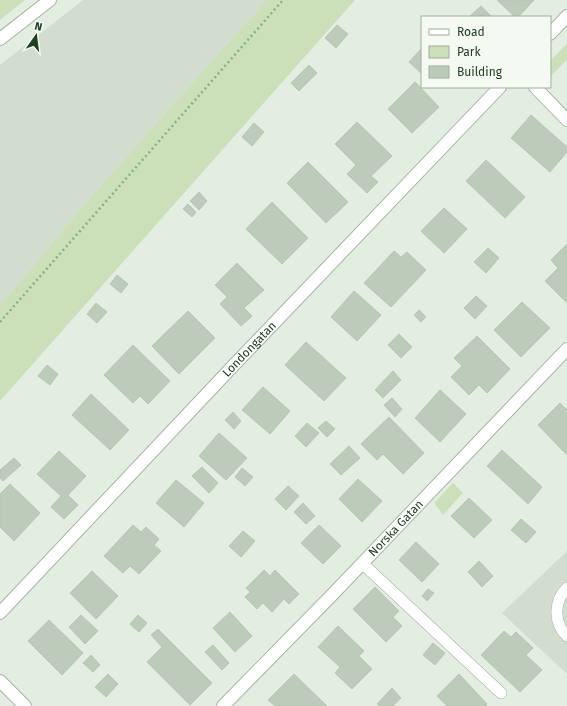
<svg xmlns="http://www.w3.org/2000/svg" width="567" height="706" font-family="'Fira Sans',sans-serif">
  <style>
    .built { fill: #d2ddd0 }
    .green { fill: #cbe0b9 }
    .building { fill: #bdcbba; stroke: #b6c7b3 }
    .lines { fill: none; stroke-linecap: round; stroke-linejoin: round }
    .lane-casing { stroke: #a5b5a4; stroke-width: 12 }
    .street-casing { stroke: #a5b5a4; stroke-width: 14 }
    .path { stroke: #82b380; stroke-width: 2.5; stroke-dasharray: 2 3; stroke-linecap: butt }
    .lane { stroke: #fff; stroke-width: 11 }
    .street { stroke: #fff; stroke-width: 12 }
    .labels { text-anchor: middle; stroke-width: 3; stroke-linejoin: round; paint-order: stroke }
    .street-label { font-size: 12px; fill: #203f20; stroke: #f4f9f2 }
  </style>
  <rect width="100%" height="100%" fill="#e4ede2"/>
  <!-- built -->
  <g class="built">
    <path d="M83,0H266L94,193L0,305V65Z"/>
    <path d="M567,551V674L502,613Z"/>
  </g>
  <!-- green -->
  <g class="green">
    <path d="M0,0H25L0,20Z"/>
    <path d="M266,0H355L0,401V305L94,193Z"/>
    <path d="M567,44V60L550,77V61Z"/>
    <path d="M453,483L463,493L443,515L435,504V502Z"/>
  </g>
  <!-- building -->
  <g class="building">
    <path d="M497,0H534L518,17H515Z"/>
    <path d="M481,6L492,17H469Z"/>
    <path d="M337,25L348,34L336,48L325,38Z"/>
    <path d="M421,49L422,50V74L409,62Z"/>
    <path d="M309,65L317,73L299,91L291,83Z"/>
    <path d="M415,82L439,107L412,133L388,109Z"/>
    <path d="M531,115L567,147V152L550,172L511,138Z"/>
    <path d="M357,122L392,156L371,176L378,182L367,193L347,174L356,165L335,144Z"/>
    <path d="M254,123L264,132L252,146L242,137Z"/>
    <path d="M486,160L525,197L505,218L466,181Z"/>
    <path d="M308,162L348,202L326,223L287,183Z"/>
    <path d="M199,192L207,201L199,210L190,201Z"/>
    <path d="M272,202L308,238L282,264L246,229Z"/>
    <path d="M188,204L196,212L192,217L183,209Z"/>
    <path d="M444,208L467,229L444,253L421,231Z"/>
    <path d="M567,244V303L545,281L558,268L551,260Z"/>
    <path d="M488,248L499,258L486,273L474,262Z"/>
    <path d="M394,251L401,257L407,252L426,270L391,307L364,283Z"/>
    <path d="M237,263L264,290L244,308L252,316L241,326L220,304L227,297L215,285Z"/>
    <path d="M117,275L128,284L121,293L110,284Z"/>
    <path d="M354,291L381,315L357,341L331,317Z"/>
    <path d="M476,296L487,306L475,319L464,308Z"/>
    <path d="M522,302L550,328L521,357L494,330Z"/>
    <path d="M96,303L107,312L97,323L87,314Z"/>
    <path d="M419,310L426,317L421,322L414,315Z"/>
    <path d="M188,311L215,338L179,374L152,346Z"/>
    <path d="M399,334L412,347L401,358L388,345Z"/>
    <path d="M477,336L510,369L487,393L479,385L469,395L451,377L462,366L454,358Z"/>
    <path d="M306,342L346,378L324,401L285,365Z"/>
    <path d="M133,345L170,381L148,404L140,396L133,403L104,375Z"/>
    <path d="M47,365L58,374L50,385L38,376Z"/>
    <path d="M393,371L401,380L383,398L375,390Z"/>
    <path d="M263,387L290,411L270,434L242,410Z"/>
    <path d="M440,390L466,414L440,442L415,418Z"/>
    <path d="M91,394L129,430L110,450L72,415Z"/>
    <path d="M392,398L402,409L395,417L384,405Z"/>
    <path d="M560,403L567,410V455L538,425Z"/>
    <path d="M233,412L241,421L234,429L225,420Z"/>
    <path d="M389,417L424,453L403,474L383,454L377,460L361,444Z"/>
    <path d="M326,421L335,429L327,437L318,428Z"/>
    <path d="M307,423L319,433L306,447L295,436Z"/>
    <path d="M219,433L247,458L226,480L199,456Z"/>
    <path d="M349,446L360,458L341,475L330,464Z"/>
    <path d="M502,450L542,487L528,504L487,466Z"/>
    <path d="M59,451L86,476L68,495L78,505L64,519L51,507L61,496L37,474Z"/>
    <path d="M14,458L21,465L3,481L0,478V470Z"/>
    <path d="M202,467L218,483L209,493L192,476Z"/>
    <path d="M242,468L253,477L245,486L235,477Z"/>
    <path d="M358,479L382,501L362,522L339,499Z"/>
    <path d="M176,480L204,503L184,527L156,503Z"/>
    <path d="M10,484L40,513L14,541L0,527V494Z"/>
    <path d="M288,486L299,496L286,510L275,499Z"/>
    <path d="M469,498L492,520L474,538L451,516Z"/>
    <path d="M303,503L315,516L306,524L294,512Z"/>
    <path d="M521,519L536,532L526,543L511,530Z"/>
    <path d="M133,525L141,532L146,527L159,539L154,545L161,551L139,574L130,566L123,573L104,556Z"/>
    <path d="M319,525L341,546L323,564L301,543Z"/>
    <path d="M243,531L255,541L241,557L229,546Z"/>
    <path d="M416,542L439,564L422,582L399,560Z"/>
    <path d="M479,561L493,576L482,587L468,572Z"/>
    <path d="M264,570L270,576L275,570L299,594L289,604L284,599L272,612L263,603L257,609L245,597L250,592L246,588Z"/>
    <path d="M92,571L118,596L96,619L70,593Z"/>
    <path d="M375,587L399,611L393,617L402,626L386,642L353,609Z"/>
    <path d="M428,589L434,593L427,601L422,596Z"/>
    <path d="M230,612L252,636L235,652L213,628Z"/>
    <path d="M81,615L98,631L85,644L69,627Z"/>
    <path d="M138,615L147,623L139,632L130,624Z"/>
    <path d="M49,620L83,653L62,675L28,641Z"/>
    <path d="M338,626L364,651L359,656L372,669L352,689L335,673L340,667L318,647Z"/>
    <path d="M158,629L212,683L190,705L147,662L162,647L151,635Z"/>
    <path d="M504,631L511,637L516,632L533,648L526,655L542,670L520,692L481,655Z"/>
    <path d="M433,643L445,653L435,665L423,655Z"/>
    <path d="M213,645L229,663L222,670L205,652Z"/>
    <path d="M91,655L100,665L93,672L83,663Z"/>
    <path d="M108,674L118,684L106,697L95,687Z"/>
    <path d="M294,674L327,706H275L268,700Z"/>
    <path d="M459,674L487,704L486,706H447L437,696Z"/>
    <path d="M392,688L401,698L393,706H379L377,704Z"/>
  </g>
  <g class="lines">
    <defs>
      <g id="lane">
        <path d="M362,563L501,693"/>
        <path d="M567,588C554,601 553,623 567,636"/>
      </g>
      <g id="street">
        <path d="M550,34L567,16"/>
        <path d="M0,39L50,0"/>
        <path d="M535,87L567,120"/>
        <path id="s1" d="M0,613L233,366L500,87"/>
        <path d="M0,681L25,706"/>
        <path id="s2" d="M223,706L331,596L567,349"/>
      </g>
    </defs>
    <!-- lane casing -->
    <use href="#lane" class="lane-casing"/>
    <!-- street casing -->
    <use href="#street" class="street-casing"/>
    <!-- path -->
    <path class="path" d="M0,322L283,0"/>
    <!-- lane -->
    <use href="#lane" class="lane"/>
    <!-- street -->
    <use href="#street" class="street"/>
  </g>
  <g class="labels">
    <!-- street labels -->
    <g class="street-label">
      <text dy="4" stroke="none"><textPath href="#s1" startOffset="363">Londongatan</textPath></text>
      <text dy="4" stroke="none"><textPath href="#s2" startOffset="248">Norska Gatan</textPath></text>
    </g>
  </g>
  <!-- legend -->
  <rect x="421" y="16" width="130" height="72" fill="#f4f9f2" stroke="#9faf9e"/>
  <rect x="429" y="29" width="20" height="6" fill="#ffffff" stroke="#9faf9e"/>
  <text x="457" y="36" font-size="12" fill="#203f20">Road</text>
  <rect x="429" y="46" width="20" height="12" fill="#cbe0b9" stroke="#9faf9e"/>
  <text x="457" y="56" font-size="12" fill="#203f20">Park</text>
  <rect x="429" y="66" width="20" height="12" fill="#bdcbba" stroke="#9faf9e"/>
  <text x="457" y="76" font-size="12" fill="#203f20">Building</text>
  <!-- north arrow -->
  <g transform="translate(36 36) rotate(14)" stroke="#f4f9f2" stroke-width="3" paint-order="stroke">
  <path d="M0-3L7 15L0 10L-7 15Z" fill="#203f20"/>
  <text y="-6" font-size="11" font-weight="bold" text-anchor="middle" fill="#203f20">N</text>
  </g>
</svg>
